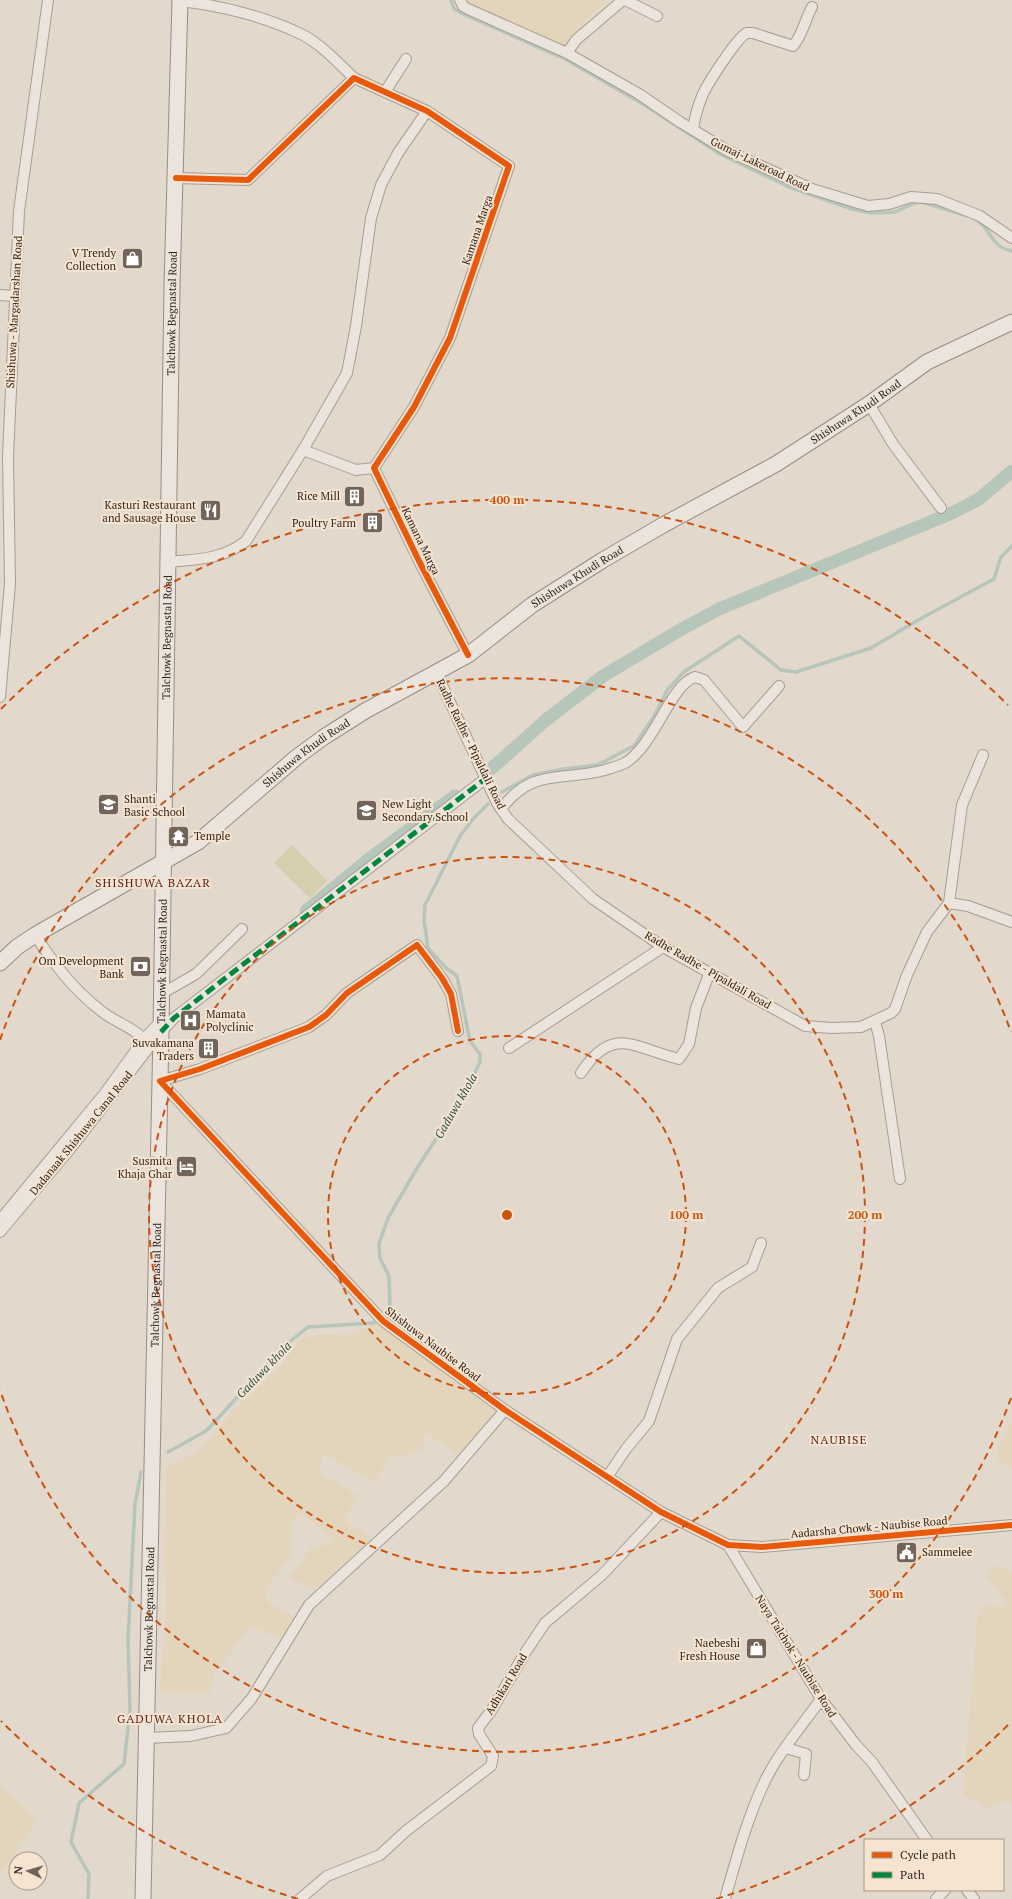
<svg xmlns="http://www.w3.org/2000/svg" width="1012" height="1899" font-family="'PT Serif',serif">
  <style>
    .farmland { fill: #e2d5bb }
    .green { fill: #d5cfad }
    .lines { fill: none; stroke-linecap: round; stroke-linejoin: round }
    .stream { stroke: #b6c6ba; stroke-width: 3.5 }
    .canal { stroke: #b6c6ba; stroke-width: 13 }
    .minor-casing { stroke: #a79d94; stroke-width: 12 }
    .secondary-casing { stroke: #978d84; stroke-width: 17 }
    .minor { stroke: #eae4dc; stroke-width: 10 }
    .secondary { stroke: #eae4dc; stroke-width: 15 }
    .quiet { stroke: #00873e; stroke-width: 5; stroke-dasharray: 10 5; stroke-linecap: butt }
    .cycleway-casing { stroke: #f4e4d0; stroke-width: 8 }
    .cycleway { stroke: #e8590c; stroke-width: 6 }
    .ring { fill: none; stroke: #cd510f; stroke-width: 2; stroke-dasharray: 7 5 }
    .labels { text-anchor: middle; stroke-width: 4; stroke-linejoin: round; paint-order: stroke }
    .street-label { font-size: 11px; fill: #35251d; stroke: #f4e4d0 }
    .poi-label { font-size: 11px; fill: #35251d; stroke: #f4e4d0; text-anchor: end }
    .neighbourhood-label { font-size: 12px; letter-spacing: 1px; fill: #60221e; stroke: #f4e4d0 }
    .water-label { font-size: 12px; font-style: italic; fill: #2c544c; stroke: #f4e4d0 }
    .centre { fill: #cd510f; stroke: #f4e4d0; stroke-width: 2 }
    .ring-label { font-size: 12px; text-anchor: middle; font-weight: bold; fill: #cd510f; stroke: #f4e4d0; stroke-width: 4; stroke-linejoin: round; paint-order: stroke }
  </style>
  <rect width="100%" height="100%" fill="#e2d8cb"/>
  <!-- farmland -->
  <g class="farmland">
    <path d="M464,0H605L562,48L464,3Z"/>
    <path d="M378,1322L498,1408L458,1457L425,1430L423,1449L402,1458L391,1454L374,1481L324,1453L318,1471L359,1497L343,1519L373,1538L314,1590L290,1577L312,1547L329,1545L333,1537L298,1511L292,1523L291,1556L267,1587L266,1601L294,1617L280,1640L250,1625L222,1665L214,1673L210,1692L160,1693L167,1598L164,1559L167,1466L198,1450L241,1403L273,1374L300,1340L322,1334L351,1335Z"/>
    <path d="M1012,1423V1469L997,1460L998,1445Z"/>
    <path d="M993,1565L1012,1572V1805L1009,1799L989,1809L963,1794L978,1617L984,1605L1003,1608L1007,1602L986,1577Z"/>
    <path d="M1,1787L37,1819L0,1876V1788Z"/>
  </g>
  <!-- green -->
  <path class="green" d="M292,845L327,881L310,898L274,863Z"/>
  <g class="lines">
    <!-- stream -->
    <g class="stream">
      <path d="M451,0L454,9L461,13L565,59L643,104L720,154L789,187L852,209L871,213L895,212L915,203L922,202L968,216"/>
      <path d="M973,218C992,227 989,247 1012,251"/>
      <path d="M502,792L533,775L564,769L597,765L634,746L653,718L668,689L685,671L739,636L781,670L796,672L871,648L920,619L994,579L1001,557L1012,546"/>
      <path d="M390,1308L389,1276L380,1258L379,1244L388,1218L417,1168L463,1098L480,1062V1054L470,1041L457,976L445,967L428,948L424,920L425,905L460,836L473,819L488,804"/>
      <path d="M168,1452L206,1431L288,1343L308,1327L374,1323"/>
      <path d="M88,1899L89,1874L71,1842L79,1803L124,1764L130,1710L128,1640L135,1504L141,1472"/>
    </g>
    <!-- canal -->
    <g class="canal">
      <path d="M491,769L546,720L603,676L680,630L719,609L952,513L979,499L1012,471"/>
      <path d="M306,911L369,859L455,796"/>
    </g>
    <defs>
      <g id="minor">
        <path d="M460,0L463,6L468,9L567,53L639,94L680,122L728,151L812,189L868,206L889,204L911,197L937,199L980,216L1012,238"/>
        <path d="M625,0L657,16"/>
        <path d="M180,1C219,5 267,17 303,35C322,45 339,64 354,78"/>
        <path d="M567,53L576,40L623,0"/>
        <path d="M385,92L406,59"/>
        <path d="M693,129C695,117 698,105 703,94C708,83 738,36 747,33C749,33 752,33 753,33L793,46C802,36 805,20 812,7"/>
        <path d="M176,178L248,180L354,78L427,111L509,166L450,338L414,407L374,468L419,561L468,655"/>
        <path d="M0,295L14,296"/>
        <path d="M869,404L893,444L941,508"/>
        <path d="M303,450L356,470L374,468"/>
        <path d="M169,562C198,559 222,560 246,541L303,450L347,373L356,326L371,218L381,185L398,153L427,111"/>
        <path d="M436,672L497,803L508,819L593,899L663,947L805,1026L832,1028L861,1027L891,1013L895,1009L907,975L927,932L949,903"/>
        <path d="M0,697L10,584L8,457L19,211L48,0"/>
        <path d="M501,809C533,767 561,782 605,770C611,768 619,766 625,763C655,745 670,685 695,677L704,680L743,727L779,686"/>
        <path d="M949,903L962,805L983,755"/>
        <path d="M949,903L968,906L1012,922"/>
        <path d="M35,935C54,964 73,989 100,1010C114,1022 131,1026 144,1039"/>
        <path d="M161,994L196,974L242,929"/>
        <path d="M875,1022L879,1036L900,1179"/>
        <path d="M458,1031L451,994L442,978L417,945L347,993L326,1015L309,1027L200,1069L160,1081L383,1321L505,1410L661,1512L728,1545L762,1547L1012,1525"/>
        <path d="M509,1048L663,947"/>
        <path d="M581,1073C613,1024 634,1048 679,1059L689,1044L696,1008L710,972"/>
        <path d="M0,1220L105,1093L144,1039L161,1021"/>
        <path d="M0,1232L70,1149L161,1032L174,1018L485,779"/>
        <path d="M607,1477L626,1449L649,1421L677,1339L718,1288L752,1267L761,1243"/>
        <path d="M728,1545L821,1699L856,1745L872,1762L927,1840"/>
        <path d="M145,1738L191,1736L226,1728L252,1698L309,1605L444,1481L505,1410"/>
        <path d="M786,1748L806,1754L804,1775"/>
        <path d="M967,1890L974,1899"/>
        <path d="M300,1899L327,1876L380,1855L406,1831L491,1766L493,1756L479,1734L478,1728L491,1711L525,1653L545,1623L602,1575L661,1512"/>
        <path d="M725,1899C736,1860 747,1819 764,1783C778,1753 802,1726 821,1699"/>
        <path d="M936,1899L945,1890"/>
      </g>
      <g id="secondary">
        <path id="s1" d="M0,963L17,947L35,935L198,842L298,756L324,737L365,711L468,655L532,605L603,560L663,525L776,464L869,404L927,362L1012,322"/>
        <path id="s2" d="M143,1899L161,1032L172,285L180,0"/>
      </g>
    </defs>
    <!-- minor casing -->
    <use href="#minor" class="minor-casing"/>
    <!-- secondary casing -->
    <use href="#secondary" class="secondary-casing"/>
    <!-- minor -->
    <use href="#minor" class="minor"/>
    <!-- secondary -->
    <use href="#secondary" class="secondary"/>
    <!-- quiet -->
    <path class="quiet" d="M161,1032L174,1018L241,966L485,779"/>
    <defs>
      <g id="cycleway">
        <path d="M176,178L248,180L354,78L427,111L509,166L450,338L414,407L374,468L419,561L468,655"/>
        <path d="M458,1031L451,994L442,978L417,945L347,993L326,1015L309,1027L200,1069L160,1081L383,1321L505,1410L661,1512L728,1545L762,1547L1012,1525"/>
      </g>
    </defs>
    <!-- cycleway casing -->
    <use href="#cycleway" class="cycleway-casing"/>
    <!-- cycleway -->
    <use href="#cycleway" class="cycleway"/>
  </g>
  <!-- distance rings -->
  <g class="ring">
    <circle cx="507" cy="1215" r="179"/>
    <circle cx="507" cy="1215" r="358"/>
    <path d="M1011 1398A536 536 0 0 1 0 1390M0 1040A536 536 0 0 1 1011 1032"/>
    <path d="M1008 1725A715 715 0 0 1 716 1899M298 1899A715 715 0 0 1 1 1721M1 709A715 715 0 0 1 1008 705"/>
  </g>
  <!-- icons -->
  <defs>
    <symbol id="shop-square" viewBox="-11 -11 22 22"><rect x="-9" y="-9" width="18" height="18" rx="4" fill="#72645a" stroke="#f4e4d0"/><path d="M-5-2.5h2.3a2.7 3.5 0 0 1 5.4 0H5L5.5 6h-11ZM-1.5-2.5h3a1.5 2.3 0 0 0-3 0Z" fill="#fff"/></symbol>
    <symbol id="building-square" viewBox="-11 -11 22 22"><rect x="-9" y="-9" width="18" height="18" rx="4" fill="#72645a" stroke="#f4e4d0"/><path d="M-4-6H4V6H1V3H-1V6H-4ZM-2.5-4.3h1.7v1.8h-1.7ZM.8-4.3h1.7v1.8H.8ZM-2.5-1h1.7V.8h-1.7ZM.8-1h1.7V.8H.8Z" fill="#fff"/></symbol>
    <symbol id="restaurant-square" viewBox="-11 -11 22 22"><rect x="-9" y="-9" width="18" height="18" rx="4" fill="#72645a" stroke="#f4e4d0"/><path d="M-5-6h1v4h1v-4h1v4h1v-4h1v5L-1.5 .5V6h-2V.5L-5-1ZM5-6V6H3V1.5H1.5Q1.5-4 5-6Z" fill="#fff"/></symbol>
    <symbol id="school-square" viewBox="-11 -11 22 22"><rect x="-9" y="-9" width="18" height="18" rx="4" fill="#72645a" stroke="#f4e4d0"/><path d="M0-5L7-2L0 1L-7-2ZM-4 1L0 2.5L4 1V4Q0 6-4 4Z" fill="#fff"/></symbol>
    <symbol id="temple-square" viewBox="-11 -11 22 22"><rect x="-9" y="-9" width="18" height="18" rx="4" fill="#72645a" stroke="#f4e4d0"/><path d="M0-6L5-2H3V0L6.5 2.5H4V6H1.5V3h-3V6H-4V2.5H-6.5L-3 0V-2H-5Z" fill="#fff"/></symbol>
    <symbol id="bank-square" viewBox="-11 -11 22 22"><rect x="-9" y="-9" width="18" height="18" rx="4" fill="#72645a" stroke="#f4e4d0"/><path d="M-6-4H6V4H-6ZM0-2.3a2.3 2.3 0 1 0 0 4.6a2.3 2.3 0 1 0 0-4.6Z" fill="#fff"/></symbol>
    <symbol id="hospital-square" viewBox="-11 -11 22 22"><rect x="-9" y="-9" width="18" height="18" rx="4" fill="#72645a" stroke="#f4e4d0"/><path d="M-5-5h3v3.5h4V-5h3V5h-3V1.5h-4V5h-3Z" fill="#fff"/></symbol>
    <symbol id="hotel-square" viewBox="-11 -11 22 22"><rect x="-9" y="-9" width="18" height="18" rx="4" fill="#72645a" stroke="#f4e4d0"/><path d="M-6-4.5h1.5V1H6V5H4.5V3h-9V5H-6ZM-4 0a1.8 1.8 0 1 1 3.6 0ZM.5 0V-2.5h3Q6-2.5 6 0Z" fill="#fff"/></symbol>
    <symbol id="civic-square" viewBox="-11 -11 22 22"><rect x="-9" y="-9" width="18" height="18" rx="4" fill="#72645a" stroke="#f4e4d0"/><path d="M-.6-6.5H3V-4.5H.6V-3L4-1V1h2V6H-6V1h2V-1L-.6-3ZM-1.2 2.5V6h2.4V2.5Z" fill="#fff"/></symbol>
  </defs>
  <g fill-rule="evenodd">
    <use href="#shop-square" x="120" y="246" width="25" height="25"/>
    <use href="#building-square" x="342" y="484" width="25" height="25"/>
    <use href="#restaurant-square" x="198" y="498" width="25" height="25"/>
    <use href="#building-square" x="360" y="510" width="25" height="25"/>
    <use href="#school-square" x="96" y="792" width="25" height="25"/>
    <use href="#school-square" x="354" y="798" width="25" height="25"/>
    <use href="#temple-square" x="166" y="824" width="25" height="25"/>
    <use href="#bank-square" x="128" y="954" width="25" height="25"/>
    <use href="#hospital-square" x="178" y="1008" width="25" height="25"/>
    <use href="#building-square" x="196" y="1036" width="25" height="25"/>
    <use href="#hotel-square" x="174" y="1154" width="25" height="25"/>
    <use href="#civic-square" x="894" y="1540" width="25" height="25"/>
    <use href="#shop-square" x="744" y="1636" width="25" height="25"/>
  </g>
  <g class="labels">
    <!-- street labels -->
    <g class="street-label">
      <text transform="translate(760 164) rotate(26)" y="4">Gumaj-Lakeroad Road</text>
      <text transform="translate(477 230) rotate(-71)" y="4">Kamana Marga</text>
      <text transform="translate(14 312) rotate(-87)" y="4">Shishuwa - Margadarshan Road</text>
      <text dy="4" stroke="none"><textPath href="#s2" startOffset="1586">Talchowk Begnastal Road</textPath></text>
      <text dy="4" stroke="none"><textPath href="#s1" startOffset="1021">Shishuwa Khudi Road</textPath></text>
      <text transform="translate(421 541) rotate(64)" y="4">Kamana Marga</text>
      <text dy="4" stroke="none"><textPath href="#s1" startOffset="697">Shishuwa Khudi Road</textPath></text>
      <text dy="4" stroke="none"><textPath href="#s2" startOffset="1262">Talchowk Begnastal Road</textPath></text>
      <text transform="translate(471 744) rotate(64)" y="4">Radhe Radhe - Pipaldali Road</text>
      <text dy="4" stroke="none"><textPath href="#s1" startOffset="373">Shishuwa Khudi Road</textPath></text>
      <text dy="4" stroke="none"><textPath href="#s2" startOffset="938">Talchowk Begnastal Road</textPath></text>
      <text transform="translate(708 970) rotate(30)" y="4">Radhe Radhe - Pipaldali Road</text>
      <text transform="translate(81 1133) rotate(-51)" y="4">Dadanaak Shishuwa Canal Road</text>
      <text dy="4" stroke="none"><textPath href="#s2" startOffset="614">Talchowk Begnastal Road</textPath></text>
      <text transform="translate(433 1344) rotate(37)" y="4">Shishuwa Naubise Road</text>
      <text transform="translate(869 1527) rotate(-5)" y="4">Aadarsha Chowk - Naubise Road</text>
      <text dy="4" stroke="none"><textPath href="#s2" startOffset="290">Talchowk Begnastal Road</textPath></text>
      <text transform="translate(796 1656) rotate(58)" y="4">Naya Talchok - Naubise Road</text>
      <text transform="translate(506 1684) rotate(-59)" y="4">Adhikari Road</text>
    </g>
    <!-- poi labels -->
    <g class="poi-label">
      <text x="116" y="257">V Trendy<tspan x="116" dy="13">Collection</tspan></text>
      <text x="340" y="500">Rice Mill</text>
      <text x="196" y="509">Kasturi Restaurant<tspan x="196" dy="13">and Sausage House</tspan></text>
      <text x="356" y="527">Poultry Farm</text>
      <text x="124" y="803" text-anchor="start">Shanti<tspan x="124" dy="13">Basic School</tspan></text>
      <text x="382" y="808" text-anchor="start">New Light<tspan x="382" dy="13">Secondary School</tspan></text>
      <text x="194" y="840" text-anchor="start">Temple</text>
      <text x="124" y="965">Om Development<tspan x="124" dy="13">Bank</tspan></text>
      <text x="206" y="1018" text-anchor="start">Mamata<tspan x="206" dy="13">Polyclinic</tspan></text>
      <text x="194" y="1047">Suvakamana<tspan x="194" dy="13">Traders</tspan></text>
      <text x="172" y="1165">Susmita<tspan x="172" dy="13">Khaja Ghar</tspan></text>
      <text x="922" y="1556" text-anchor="start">Sammelee</text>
      <text x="740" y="1647">Naebeshi<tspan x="740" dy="13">Fresh House</tspan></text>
    </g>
    <!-- neighbourhood labels -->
    <g class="neighbourhood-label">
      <text x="153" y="887">SHISHUWA BAZAR</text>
      <text x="839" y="1444">NAUBISE</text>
      <text x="170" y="1723">GADUWA KHOLA</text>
    </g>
    <!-- water labels -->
    <g class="water-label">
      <text transform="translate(456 1106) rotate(-60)" y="4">Gaduwa khola</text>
      <text transform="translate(264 1370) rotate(-46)" y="4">Gaduwa khola</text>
    </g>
  </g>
  <circle cx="507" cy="1215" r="6" class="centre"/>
  <g class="ring-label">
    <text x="507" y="504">400 m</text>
    <text x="686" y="1219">100 m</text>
    <text x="865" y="1219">200 m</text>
    <text x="886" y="1598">300 m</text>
  </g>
  <!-- legend -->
  <rect x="864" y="1839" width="140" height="52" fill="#f4e4d0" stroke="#a89888"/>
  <rect x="872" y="1852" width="20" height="6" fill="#e8590c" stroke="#a89888"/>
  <text x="900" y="1859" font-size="12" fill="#35251d">Cycle path</text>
  <rect x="872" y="1872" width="20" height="6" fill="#00873e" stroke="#a89888"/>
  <text x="900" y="1879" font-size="12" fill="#35251d">Path</text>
  <!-- north arrow -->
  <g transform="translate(28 1871) rotate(275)"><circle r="19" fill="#f4e4d0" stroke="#a89888"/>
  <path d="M0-3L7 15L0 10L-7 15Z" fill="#72645a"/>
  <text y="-6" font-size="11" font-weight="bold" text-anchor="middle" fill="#35251d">N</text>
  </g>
</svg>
